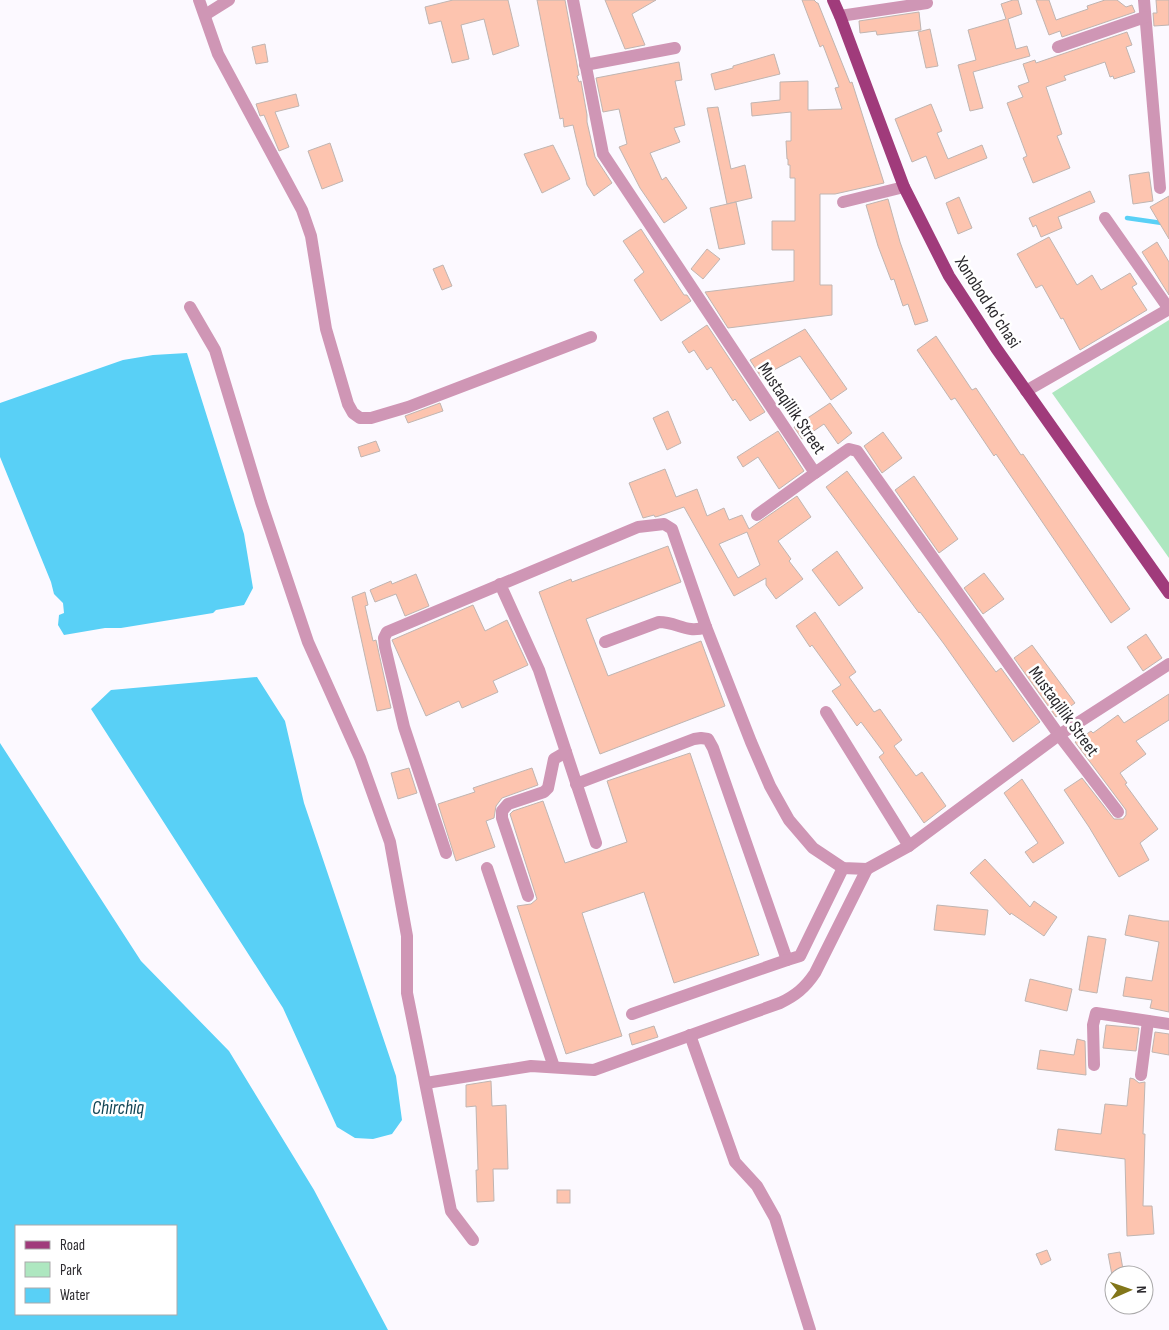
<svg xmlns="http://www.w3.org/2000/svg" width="1169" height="1330" font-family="'Sofia Sans Condensed',sans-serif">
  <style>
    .green { fill: #aee7c0 }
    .water { fill: #59d0f6; fill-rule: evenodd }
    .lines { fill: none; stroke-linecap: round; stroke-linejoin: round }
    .stream { stroke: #59d0f6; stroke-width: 4.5 }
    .building { fill: #fdc4af; stroke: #c0b5b1; fill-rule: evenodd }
    .minor { stroke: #cf96b5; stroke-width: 12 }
    .major { stroke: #a03b7b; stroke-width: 12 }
    .labels { text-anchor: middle; stroke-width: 5; stroke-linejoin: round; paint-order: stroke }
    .street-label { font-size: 18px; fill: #2c2a2e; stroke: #fff }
    .water-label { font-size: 19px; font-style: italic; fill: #114555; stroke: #fff }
  </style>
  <rect width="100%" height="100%" fill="#fcf9ff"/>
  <!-- green -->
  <path class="green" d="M1169,320V558L1052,393Z"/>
  <!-- water -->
  <g class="water">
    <path d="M187,353L244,534L253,588L244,605L216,610L213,613L121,628H105L64,635L58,625L59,615L64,613L63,603L54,594L51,582L0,457V403L123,360L153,355Z"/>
    <path d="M257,677L285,721L304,803L396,1076L402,1120L392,1134L373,1139L355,1138L337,1127L283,1008L91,709L111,690Z"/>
    <path d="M0,743L141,961L229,1051L314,1190L388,1330H0ZM176,1226V1314H16V1226Z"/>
  </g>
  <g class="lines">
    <!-- stream -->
    <path class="stream" d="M1127,218L1169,224"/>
  </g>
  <!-- building -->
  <g class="building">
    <path d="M453,0H508L519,46L493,55L484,19L461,25L469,59L452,63L441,21L429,24L425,7Z"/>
    <path d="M537,0H565L579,75L577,76L579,82L581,81L587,115V122L595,157L612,183L594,196L587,185L573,125L564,127L563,118L560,119Z"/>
    <path d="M605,0H656L632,14L645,45L625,49Z"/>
    <path d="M802,0H814L817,3H818L850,83L852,82L884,183L835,194H820V285H832V315L728,328L705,292L794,281V250H772V221H795V178H790V165H788V159H787L786,141H791V112L752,116L751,103L780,100V82L808,81V110L842,109L835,88L839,87L823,45L820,47Z"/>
    <path d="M1013,0H1018L1022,14L1008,19L1016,49L1027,46L1030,56L973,72L983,108L970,111L958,65L976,60L968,30L1006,19L1001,4Z"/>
    <path d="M1036,0H1049L1056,20L1088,9L1087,6L1105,0H1117L1126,7L1132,5L1135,12L1062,37L1060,31L1049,35Z"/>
    <path d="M1156,0H1169V25L1154,26L1153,13H1157Z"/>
    <path d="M919,12L921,30L877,35L876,31L860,33L859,21Z"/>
    <path d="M930,29L938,66L926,68L918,32Z"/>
    <path d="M1127,32L1132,45L1126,47L1135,72L1114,79L1113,76L1110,77L1105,62L1064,76L1066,80L1046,87L1062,134L1057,136L1070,168L1033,183L1023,158L1027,156L1007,103L1023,97L1018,86L1029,82L1023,64L1035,60L1036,63Z"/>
    <path d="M265,44L268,62L256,64L252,47Z"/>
    <path d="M774,54L780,74L715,90L711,74L733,68V66Z"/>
    <path d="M679,62L682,80L675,81L685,125L674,128L680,142L650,153L662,180L666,177L687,208L664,223L640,188L619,147L627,144L619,109L603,112L596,78Z"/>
    <path d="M296,94L299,106L275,112L289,147L279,151L264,115L260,116L256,104Z"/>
    <path d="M931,104L942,131L937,133L948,159L982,145L987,158L935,179L926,156L912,162L895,119Z"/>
    <path d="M718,107L731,169L745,165L752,198L727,204L707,108Z"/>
    <path d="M330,143L343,181L322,189L308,151Z"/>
    <path d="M553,145L570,179L542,193L524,154Z"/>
    <path d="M1149,172L1153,201L1133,204L1129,175Z"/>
    <path d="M1090,191L1095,202L1058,217L1062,228L1041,237L1036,225L1033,227L1029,218Z"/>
    <path d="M1169,196V239L1150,207Z"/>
    <path d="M959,197L972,228L958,234L946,203Z"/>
    <path d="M888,199L900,242L928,321L915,325L908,304L903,306L894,279L891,280L878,246L866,205Z"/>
    <path d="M736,202L745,244L719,249L710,208Z"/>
    <path d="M641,229L684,295H687L691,301L661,321L634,280L644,272L623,241Z"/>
    <path d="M1049,237L1077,285L1092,275L1101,290L1130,273L1137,284L1132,287L1147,310L1080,350L1063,318L1061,319L1042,285L1036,288L1017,254Z"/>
    <path d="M1157,242L1169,262V295L1142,252Z"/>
    <path d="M707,249L720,259L703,279L691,269Z"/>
    <path d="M443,265L452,286L442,290L433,269Z"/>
    <path d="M707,325L765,412L750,421L735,399L733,401L711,367L707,370L694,350L689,353L682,342Z"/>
    <path d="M805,329L847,389L831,400L800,356L761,377L750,360Z"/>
    <path d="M936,336L972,390L976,388L1021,455L1023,454L1130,609L1111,623L996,454L994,456L955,398L951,400L917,350Z"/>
    <path d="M440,403L443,411L408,423L405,416Z"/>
    <path d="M830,403L852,433L838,444L824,424L802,439L794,427Z"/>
    <path d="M668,411L681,443L667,450L653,418Z"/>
    <path d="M778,431L804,471L779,489L758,457L743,467L737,457Z"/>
    <path d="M883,432L902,458L882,473L864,446Z"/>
    <path d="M376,441L380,451L361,457L358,447Z"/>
    <path d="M665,469L676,497L697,489L707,516L724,508L729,520L742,515L749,529L797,496L811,517L778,541L791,559L789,561L803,579L776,599L766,585V578L734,596L684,507L659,516L655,517L654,515L643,518L629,483ZM747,532L760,565L738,578L719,544Z"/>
    <path d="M847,471L996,672L1001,668L1040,722L1013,742L944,644L920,612L919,613L826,487Z"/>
    <path d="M914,476L958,539L939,553L895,490Z"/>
    <path d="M668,546L681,582L586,619L608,676L701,641L725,706L600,754L539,592L571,579L572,582Z"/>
    <path d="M837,551L863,588L839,606L812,570Z"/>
    <path d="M984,573L1004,599L983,614L964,588Z"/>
    <path d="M416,574L429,606L405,616L396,594L375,602L370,590L391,581L392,584Z"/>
    <path d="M365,592L368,605L365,606L373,641L376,640L391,708L377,711L352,597Z"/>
    <path d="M473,605L485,631L507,620L528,665L493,681L498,692L462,708L459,701L426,716L392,640Z"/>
    <path d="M815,612L856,672L849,677L874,712L880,709L902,740L894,746L916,776L922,772L946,806L924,823L879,757L884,753L861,722L857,726L832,691L841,685L812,645L810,647L796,626Z"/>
    <path d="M1146,634L1162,658L1143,671L1127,647Z"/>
    <path d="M1032,645L1075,703L1056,717L1014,658Z"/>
    <path d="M1169,694V720L1136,741L1146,754L1120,773L1127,783L1125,784L1158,829L1140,843L1149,860L1119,877L1089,827L1064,790L1082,778L1114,819H1123L1126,815V810L1075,742L1091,731L1093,733L1118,715L1124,723Z"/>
    <path d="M690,753L759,955L674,983L644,892L582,913L622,1036L566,1054L517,906L531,904L537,899L510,814L513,811L543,801L565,863L627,842L607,781Z"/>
    <path d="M409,768L417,793L398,799L391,773Z"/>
    <path d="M532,768L538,785L502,798L496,806L494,818L486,821L495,847L456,861L438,804L475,792L473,788Z"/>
    <path d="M1022,779L1064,843L1033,863L1025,852L1038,843L1004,793Z"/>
    <path d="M985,859L1030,907L1034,901L1057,917L1044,936L1011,913L1010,915L970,873Z"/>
    <path d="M937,905L988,910L985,935L934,930Z"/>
    <path d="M1129,915L1163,921H1169V1012L1150,1008L1152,1000L1123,996L1126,977L1152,981L1159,942L1125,935Z"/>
    <path d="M1088,936L1106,939L1097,993L1079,990Z"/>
    <path d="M1030,979L1072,989L1067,1011L1025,1001Z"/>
    <path d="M1106,1025L1139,1028L1136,1051L1103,1048Z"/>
    <path d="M654,1026L658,1037L632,1045L629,1034Z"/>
    <path d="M1155,1032L1169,1034V1055L1152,1052Z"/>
    <path d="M1077,1039L1085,1041L1086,1075L1037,1069L1040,1050L1074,1055Z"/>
    <path d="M1130,1078L1134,1079L1139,1083L1145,1082L1143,1134H1145L1143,1206H1152L1154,1234L1127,1236L1125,1159L1055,1150L1058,1129L1101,1134L1105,1104L1127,1106Z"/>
    <path d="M491,1081L492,1106L506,1105L508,1169H493L494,1201L477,1202L476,1170H478L476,1106L466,1107V1085Z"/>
    <rect x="557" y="1190" width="13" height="13"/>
    <path d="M1047,1250L1051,1260L1041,1265L1036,1254Z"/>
    <path d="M1120,1252L1124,1275H1112L1108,1254Z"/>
  </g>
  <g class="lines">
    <!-- minor -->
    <g class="minor">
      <path d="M199,0L218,54L302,210L311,236L326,329L348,404L353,413L360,418H371L408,407L591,337"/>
      <path d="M573,0L603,154L815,473L849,449L857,451L1059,735L1118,812"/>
      <path d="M1144,0L1160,188"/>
      <path d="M205,15L229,0"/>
      <path d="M840,16L927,3"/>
      <path d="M1058,47L1145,17"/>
      <path d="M585,65L675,48"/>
      <path d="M843,202L904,187"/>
      <path d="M1105,218L1169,309"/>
      <path d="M190,307L215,350L261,502L308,642L360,758L390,842L407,936V993L451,1211L473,1240"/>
      <path d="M1026,391L1169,309"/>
      <path d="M757,515L815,473"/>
      <path d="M500,584L539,670L596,843"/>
      <path d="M605,642L659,622C678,622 686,634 706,627"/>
      <path d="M826,712L909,846"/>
      <path d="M576,784L694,739L701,738L708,739L713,748L787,960L800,956L843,868"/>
      <path d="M446,853L404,727L385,647L384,638L387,632L638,527L664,524L672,529L706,627L751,742L770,786L789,820L813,848L843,868L867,869L909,846L1059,735L1169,664"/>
      <path d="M487,868L554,1067"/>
      <path d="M528,896L502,818V811L508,804L544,792L548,788L554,759L566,752"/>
      <path d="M632,1014L787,960"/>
      <path d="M690,1035L735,1162L757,1186L775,1218L810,1330"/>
      <path d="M1094,1065L1093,1025L1096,1013L1169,1024"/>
      <path d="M1141,1075L1148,1021"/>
      <path d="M426,1083L531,1066L594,1070L780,1003C795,996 805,988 815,973L867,869"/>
    </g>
    <!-- major -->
    <path class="major" d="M833,0L840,16L904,187L949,276L996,348L1169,593"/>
  </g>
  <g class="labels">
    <!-- street labels -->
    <g class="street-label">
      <text transform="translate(988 302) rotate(57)" y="6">Xonobod koʻchasi</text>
      <text transform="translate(792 408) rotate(56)" y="6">Mustaqillik Street</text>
      <text transform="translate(1064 711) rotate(54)" y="6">Mustaqillik Street</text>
    </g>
    <!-- water labels -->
    <g class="water-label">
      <text x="118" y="1114">Chirchiq</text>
    </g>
  </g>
  <!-- legend -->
  <rect x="15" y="1225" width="162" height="90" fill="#ffffff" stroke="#abaaab"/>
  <rect x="25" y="1241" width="25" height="8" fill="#a03b7b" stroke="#abaaab"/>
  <text x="60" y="1250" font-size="15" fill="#2c2a2e">Road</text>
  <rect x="25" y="1262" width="25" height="15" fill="#aee7c0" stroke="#abaaab"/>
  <text x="60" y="1275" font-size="15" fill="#2c2a2e">Park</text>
  <rect x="25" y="1288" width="25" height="15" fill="#59d0f6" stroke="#abaaab"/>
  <text x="60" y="1300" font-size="15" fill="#2c2a2e">Water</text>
  <!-- north arrow -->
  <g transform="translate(1129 1290) rotate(88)"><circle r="24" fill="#ffffff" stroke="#abaaab"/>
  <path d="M0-4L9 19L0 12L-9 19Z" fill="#827619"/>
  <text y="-8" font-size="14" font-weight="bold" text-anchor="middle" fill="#2c2a2e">N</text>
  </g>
</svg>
